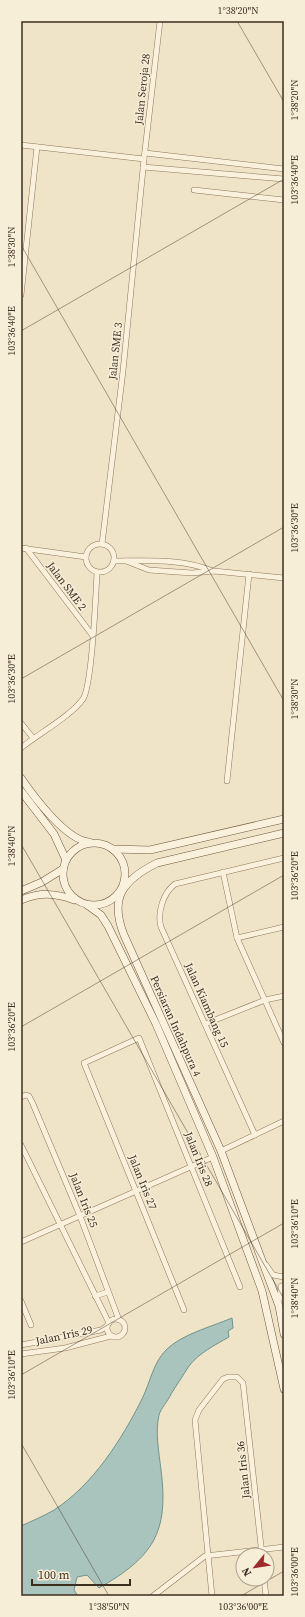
<svg xmlns="http://www.w3.org/2000/svg" width="305" height="1617" font-family="'Source Serif 4',serif">
  <style>
    .water { fill: #a9c4bc; stroke: #6f938a }
    .lines { fill: none; stroke-linecap: round; stroke-linejoin: round }
    .street-casing { stroke: #8d765c; stroke-width: 6 }
    .secondary-casing { stroke: #6f573f; stroke-width: 8 }
    .street { stroke: #faf1dc; stroke-width: 5 }
    .secondary { stroke: #faf1dc; stroke-width: 7 }
    .ticks { fill: none; stroke: #3d2e20; stroke-width: 1; stroke-opacity: 0.45 }
    .labels { text-anchor: middle; stroke-width: 3; stroke-linejoin: round; paint-order: stroke }
    .street-label { font-size: 11px; fill: #3d2e20; stroke: #f7eed8 }
    .neatline { fill: none; stroke: #3d2e20; stroke-width: 1.5 }
    .ticks-label { font-size: 10px; text-anchor: middle; fill: #3d2e20 }
  </style>
  <rect width="100%" height="100%" fill="#f0e4c8"/>
  <!-- water -->
  <path class="water" d="M232,1318L233,1328L228,1331L229,1337C215,1345 199,1353 189,1366C183,1375 177,1385 171,1394C168,1401 161,1408 159,1415C155,1433 159,1452 161,1470C169,1533 153,1557 99,1588L87,1575L77,1577L74,1590L78,1596H21V1526C32,1521 44,1516 54,1510C93,1485 122,1439 142,1399C150,1383 153,1363 166,1350C182,1334 211,1327 232,1318Z"/>
  <g class="lines">
    <defs>
      <g id="street">
        <path d="M21,145L144,159"/>
        <path d="M145,153L284,169"/>
        <path d="M143,167L284,179"/>
        <path d="M194,190L284,200"/>
        <path d="M21,295L37,147"/>
        <path d="M102,544L123,371L144,159L160,21"/>
        <circle cx="100" cy="558" r="14"/>
        <path d="M21,548L86,557"/>
        <path d="M26,548L93,636"/>
        <path d="M114,561C148,561 181,558 213,571"/>
        <path d="M126,561L149,570L192,573L214,571L284,578"/>
        <path d="M21,723L33,738"/>
        <path d="M21,748C38,734 71,716 83,699C92,686 96,593 97,572"/>
        <path d="M227,781L249,574"/>
        <path d="M223,872L237,938L284,1043"/>
        <path d="M237,938L284,927"/>
        <path d="M205,1024L265,1000L284,996"/>
        <path d="M21,1097L26,1095L29,1096L33,1104L80,1216L119,1320"/>
        <path d="M255,1135L161,927C157,913 163,893 175,884L284,858"/>
        <path d="M21,1145L109,1323"/>
        <path d="M221,1151L284,1121"/>
        <path d="M21,1242L213,1157"/>
        <path d="M266,1265L273,1275L284,1277"/>
        <path d="M95,1296L108,1292"/>
        <path d="M21,1301L31,1325"/>
        <path d="M279,1302L281,1286L284,1285"/>
        <path d="M184,1310L84,1063L139,1038L240,1287"/>
        <circle cx="116" cy="1328" r="9"/>
        <path d="M21,1345L101,1330L107,1326"/>
        <path d="M21,1354L65,1348L111,1336"/>
        <path d="M264,1579L266,1596"/>
        <path d="M153,1596L205,1556L284,1547"/>
        <path d="M212,1596L195,1420L199,1410L223,1379L228,1377H237L243,1383L262,1555"/>
      </g>
      <g id="secondary">
        <path d="M21,778C34,797 66,840 89,842"/>
        <path d="M21,791L54,834L66,860"/>
        <path d="M284,833L157,863C123,880 109,898 124,935L221,1151L279,1306L284,1334"/>
        <circle cx="94" cy="874" r="31"/>
        <path d="M113,849L150,850L284,819"/>
        <path d="M21,891L42,882L63,869"/>
        <path d="M21,900C41,892 55,893 74,900"/>
        <path d="M87,905L101,915L108,926L156,1024L213,1157L262,1291L284,1389"/>
      </g>
    </defs>
    <!-- street casing -->
    <use href="#street" class="street-casing"/>
    <!-- secondary casing -->
    <use href="#secondary" class="secondary-casing"/>
    <!-- street -->
    <use href="#street" class="street"/>
    <!-- secondary -->
    <use href="#secondary" class="secondary"/>
  </g>
  <!-- ticks -->
  <path class="ticks" d="M237,21L284,102M21,245L284,701M21,331L284,179M21,679L284,527M21,844L284,1299M21,1027L284,875M21,1375L284,1223M21,1443L109,1596M241,1596L284,1571"/>
  <g class="labels">
    <!-- street labels -->
    <g class="street-label">
      <text transform="translate(142 89) rotate(-84)" y="4">Jalan Seroja 28</text>
      <text transform="translate(115 351) rotate(-84)" y="4">Jalan SME 3</text>
      <text transform="translate(67 586) rotate(53)" y="4">Jalan SME 2</text>
      <text transform="translate(207 1005) rotate(66)" y="4">Jalan Kiambang 15</text>
      <text transform="translate(176 1026) rotate(66)" y="4">Persiaran Indahpura 4</text>
      <text transform="translate(199 1159) rotate(68)" y="4">Jalan Iris 28</text>
      <text transform="translate(143 1182) rotate(68)" y="4">Jalan Iris 27</text>
      <text transform="translate(84 1200) rotate(68)" y="4">Jalan Iris 25</text>
      <text transform="translate(64 1335) rotate(-12)" y="4">Jalan Iris 29</text>
      <text transform="translate(243 1470) rotate(-96)" y="4">Jalan Iris 36</text>
    </g>
  </g>
  <!-- border -->
  <rect width="305" height="1617" fill="none" stroke="#f7eed8" stroke-width="44"/>
  <!-- north arrow -->
  <g transform="translate(255 1567) rotate(240)"><circle r="19" fill="#f7eed8" stroke="#ada18e"/>
  <path d="M0-3L7 15L0 10L-7 15Z" fill="#9e2a2b"/>
  <text y="-6" font-size="11" font-weight="bold" text-anchor="middle" fill="#3d2e20">N</text>
  </g>
  <!-- scale -->
  <path d="M32 1579v6h98v-6" fill="none" stroke="#3d2e20" stroke-width="2"/>
  <text x="38" y="1579" font-size="12" fill="#3d2e20" stroke="#f7eed8" stroke-width="3" paint-order="stroke">100 m</text>
  <rect x="22" y="22" width="261" height="1573" class="neatline"/>
  <g class="ticks-label">
    <text x="238" y="14">1°38'20"N</text>
    <text transform="translate(294 100) rotate(-90)" y="4">1°38'20"N</text>
    <text transform="translate(294 180) rotate(-90)" y="4">103°36'40"E</text>
    <text transform="translate(11 247) rotate(-90)" y="4">1°38'30"N</text>
    <text transform="translate(11 331) rotate(-90)" y="4">103°36'40"E</text>
    <text transform="translate(294 528) rotate(-90)" y="4">103°36'30"E</text>
    <text transform="translate(11 679) rotate(-90)" y="4">103°36'30"E</text>
    <text transform="translate(294 699) rotate(-90)" y="4">1°38'30"N</text>
    <text transform="translate(11 846) rotate(-90)" y="4">1°38'40"N</text>
    <text transform="translate(294 876) rotate(-90)" y="4">103°36'20"E</text>
    <text transform="translate(11 1027) rotate(-90)" y="4">103°36'20"E</text>
    <text transform="translate(294 1224) rotate(-90)" y="4">103°36'10"E</text>
    <text transform="translate(294 1298) rotate(-90)" y="4">1°38'40"N</text>
    <text transform="translate(11 1375) rotate(-90)" y="4">103°36'10"E</text>
    <text transform="translate(294 1572) rotate(-90)" y="4">103°36'00"E</text>
    <text x="109" y="1610">1°38'50"N</text>
    <text x="243" y="1610">103°36'00"E</text>
  </g>
</svg>
